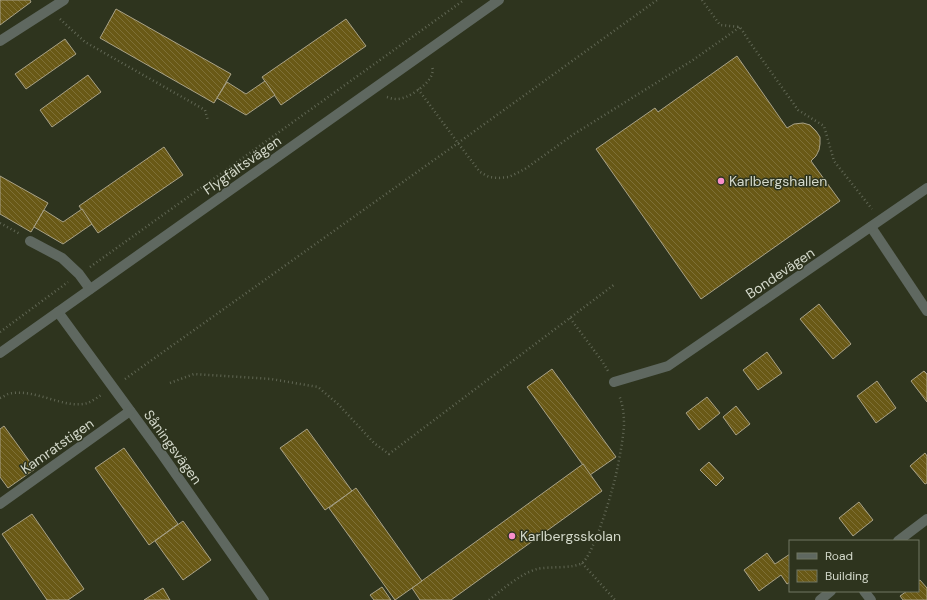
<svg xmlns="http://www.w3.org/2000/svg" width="927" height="600" font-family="'DM Sans',sans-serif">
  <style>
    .building { fill: url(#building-back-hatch); stroke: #a9a287 }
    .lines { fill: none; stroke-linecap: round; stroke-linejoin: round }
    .path { stroke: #616754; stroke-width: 2.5; stroke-dasharray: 1 3; stroke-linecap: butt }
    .minor { stroke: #5f6860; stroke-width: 10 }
    .poi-dot { fill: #f98fca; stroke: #2e341e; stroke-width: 1.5 }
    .labels { text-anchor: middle; stroke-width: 3; stroke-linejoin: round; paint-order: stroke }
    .street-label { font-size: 14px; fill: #d4d9cb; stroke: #2e341e }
    .poi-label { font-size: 14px; fill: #d4d9cb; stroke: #2e341e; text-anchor: start }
  </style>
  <defs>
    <pattern id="building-back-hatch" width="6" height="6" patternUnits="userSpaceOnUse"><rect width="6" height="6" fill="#695916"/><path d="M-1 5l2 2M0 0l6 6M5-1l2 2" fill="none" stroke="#7e7037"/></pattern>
  </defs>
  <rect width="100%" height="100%" fill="#2e341e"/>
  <!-- building -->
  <g class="building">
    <path d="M0,0H30L31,2L0,25Z"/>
    <path d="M116,9L231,74L214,103L100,38Z"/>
    <path d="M346,19L366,46L281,105L262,77Z"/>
    <path d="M65,39L76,54L26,89L15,74Z"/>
    <path d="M737,56L787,128L794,124L803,123L810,125L816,131L820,137V144L819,150L816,156L811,161L840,201L701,299L596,149L655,108L658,112Z"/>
    <path d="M88,75L101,92L52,127L40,110Z"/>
    <path d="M265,81L275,95L246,115L217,98L227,82L246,94Z"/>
    <path d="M164,147L183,175L98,233L79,206Z"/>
    <path d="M0,176L48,203L31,232L0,214Z"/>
    <path d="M82,209L92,224L63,244L34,227L44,210L63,222Z"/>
    <path d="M819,304L851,344L833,359L800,319Z"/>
    <path d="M767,352L782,373L758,390L743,370Z"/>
    <path d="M552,369L616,457L590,475L527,387Z"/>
    <path d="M924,371L927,374V402L911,381Z"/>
    <path d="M877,381L896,408L876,423L857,396Z"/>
    <path d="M707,397L720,413L699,430L686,413Z"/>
    <path d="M736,406L750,424L736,435L723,417Z"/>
    <path d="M4,426L35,469L8,488L0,477V429Z"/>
    <path d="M307,429L352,491L325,510L280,448Z"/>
    <path d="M124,448L178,524L149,545L95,468Z"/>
    <path d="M925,453L927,456V483L925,484L910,466Z"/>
    <path d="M709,462L724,478L716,486L700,470Z"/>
    <path d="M583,464L602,491L451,600H420L412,588Z"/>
    <path d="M356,488L422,581L395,600L329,508Z"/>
    <path d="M859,502L873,520L853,536L839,518Z"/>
    <path d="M32,514L84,589L68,600H47L2,534Z"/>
    <path d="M183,521L211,560L183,580L155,541Z"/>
    <path d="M767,553L775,564L790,554V582L787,584L781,575L759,591L744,570Z"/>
    <path d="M920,580L927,588V600H903L900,596L907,591H918V581Z"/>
    <path d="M382,587L391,600H374L370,595Z"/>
    <path d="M163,588L170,600H144Z"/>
  </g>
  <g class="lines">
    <!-- path -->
    <g class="path">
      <path d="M702,0L720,25L740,27L749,41L798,110L824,126L834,161L872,209"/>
      <path d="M60,19L85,42L205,110L208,121"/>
      <path d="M418,89L458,143L480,172L489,177L498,178L509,177L525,169L574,134L693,60L740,27"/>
      <path d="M387,97C390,98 393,99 397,99C407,99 425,87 430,78C433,74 433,70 432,66"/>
      <path d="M0,223L20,234"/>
      <path d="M90,267L464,0"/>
      <path d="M570,318L602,361L608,371"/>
      <path d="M0,332L68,282"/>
      <path d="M125,379L458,143L657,0"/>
      <path d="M170,383L194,374L271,379L318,387L339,405L374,443L389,454L615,284"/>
      <path d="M0,398C3,397 6,395 8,394C34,387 64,410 88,403C92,401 97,398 101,395"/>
      <path d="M582,563L615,600"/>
      <path d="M489,600C503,589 520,574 537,569C549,566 573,569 582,563C594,555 614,486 617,470C620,455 623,440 624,425C624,413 623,406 619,395"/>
    </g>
    <!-- minor -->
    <g class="minor">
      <path d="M0,41L64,0"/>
      <path d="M871,227L927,311"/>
      <path d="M30,241L62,258L79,274L90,289"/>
      <path d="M58,312L161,453L264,600"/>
      <path d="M0,353L499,0"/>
      <path d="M614,382L668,366L927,188"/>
      <path d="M0,504L130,411"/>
      <path d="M898,541L927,519"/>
      <path d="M864,591L871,600"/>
      <path d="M820,600L831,591"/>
    </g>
  </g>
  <!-- markers -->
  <g class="poi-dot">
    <circle cx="721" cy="181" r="4"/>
    <circle cx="512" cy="536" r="4"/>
  </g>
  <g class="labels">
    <!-- street labels -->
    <g class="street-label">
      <text transform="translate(242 165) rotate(-35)" y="5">Flygfältsvägen</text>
      <text transform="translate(780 273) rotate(-34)" y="5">Bondevägen</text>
      <text transform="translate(57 446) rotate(-35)" y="5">Kamratstigen</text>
      <text transform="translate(173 447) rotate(54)" y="5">Såningsvägen</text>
    </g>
    <!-- poi labels -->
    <g class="poi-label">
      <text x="729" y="186">Karlbergshallen</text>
      <text x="520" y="541">Karlbergsskolan</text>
    </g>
  </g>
  <!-- legend -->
  <rect x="789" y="540" width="130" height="52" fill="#2e341e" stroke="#707663"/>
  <rect x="797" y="553" width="20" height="6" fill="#5f6860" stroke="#707663"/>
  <text x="825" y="560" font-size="12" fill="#d4d9cb">Road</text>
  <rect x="797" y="570" width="20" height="12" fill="url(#building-back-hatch)" stroke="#707663"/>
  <text x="825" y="580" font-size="12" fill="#d4d9cb">Building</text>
</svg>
